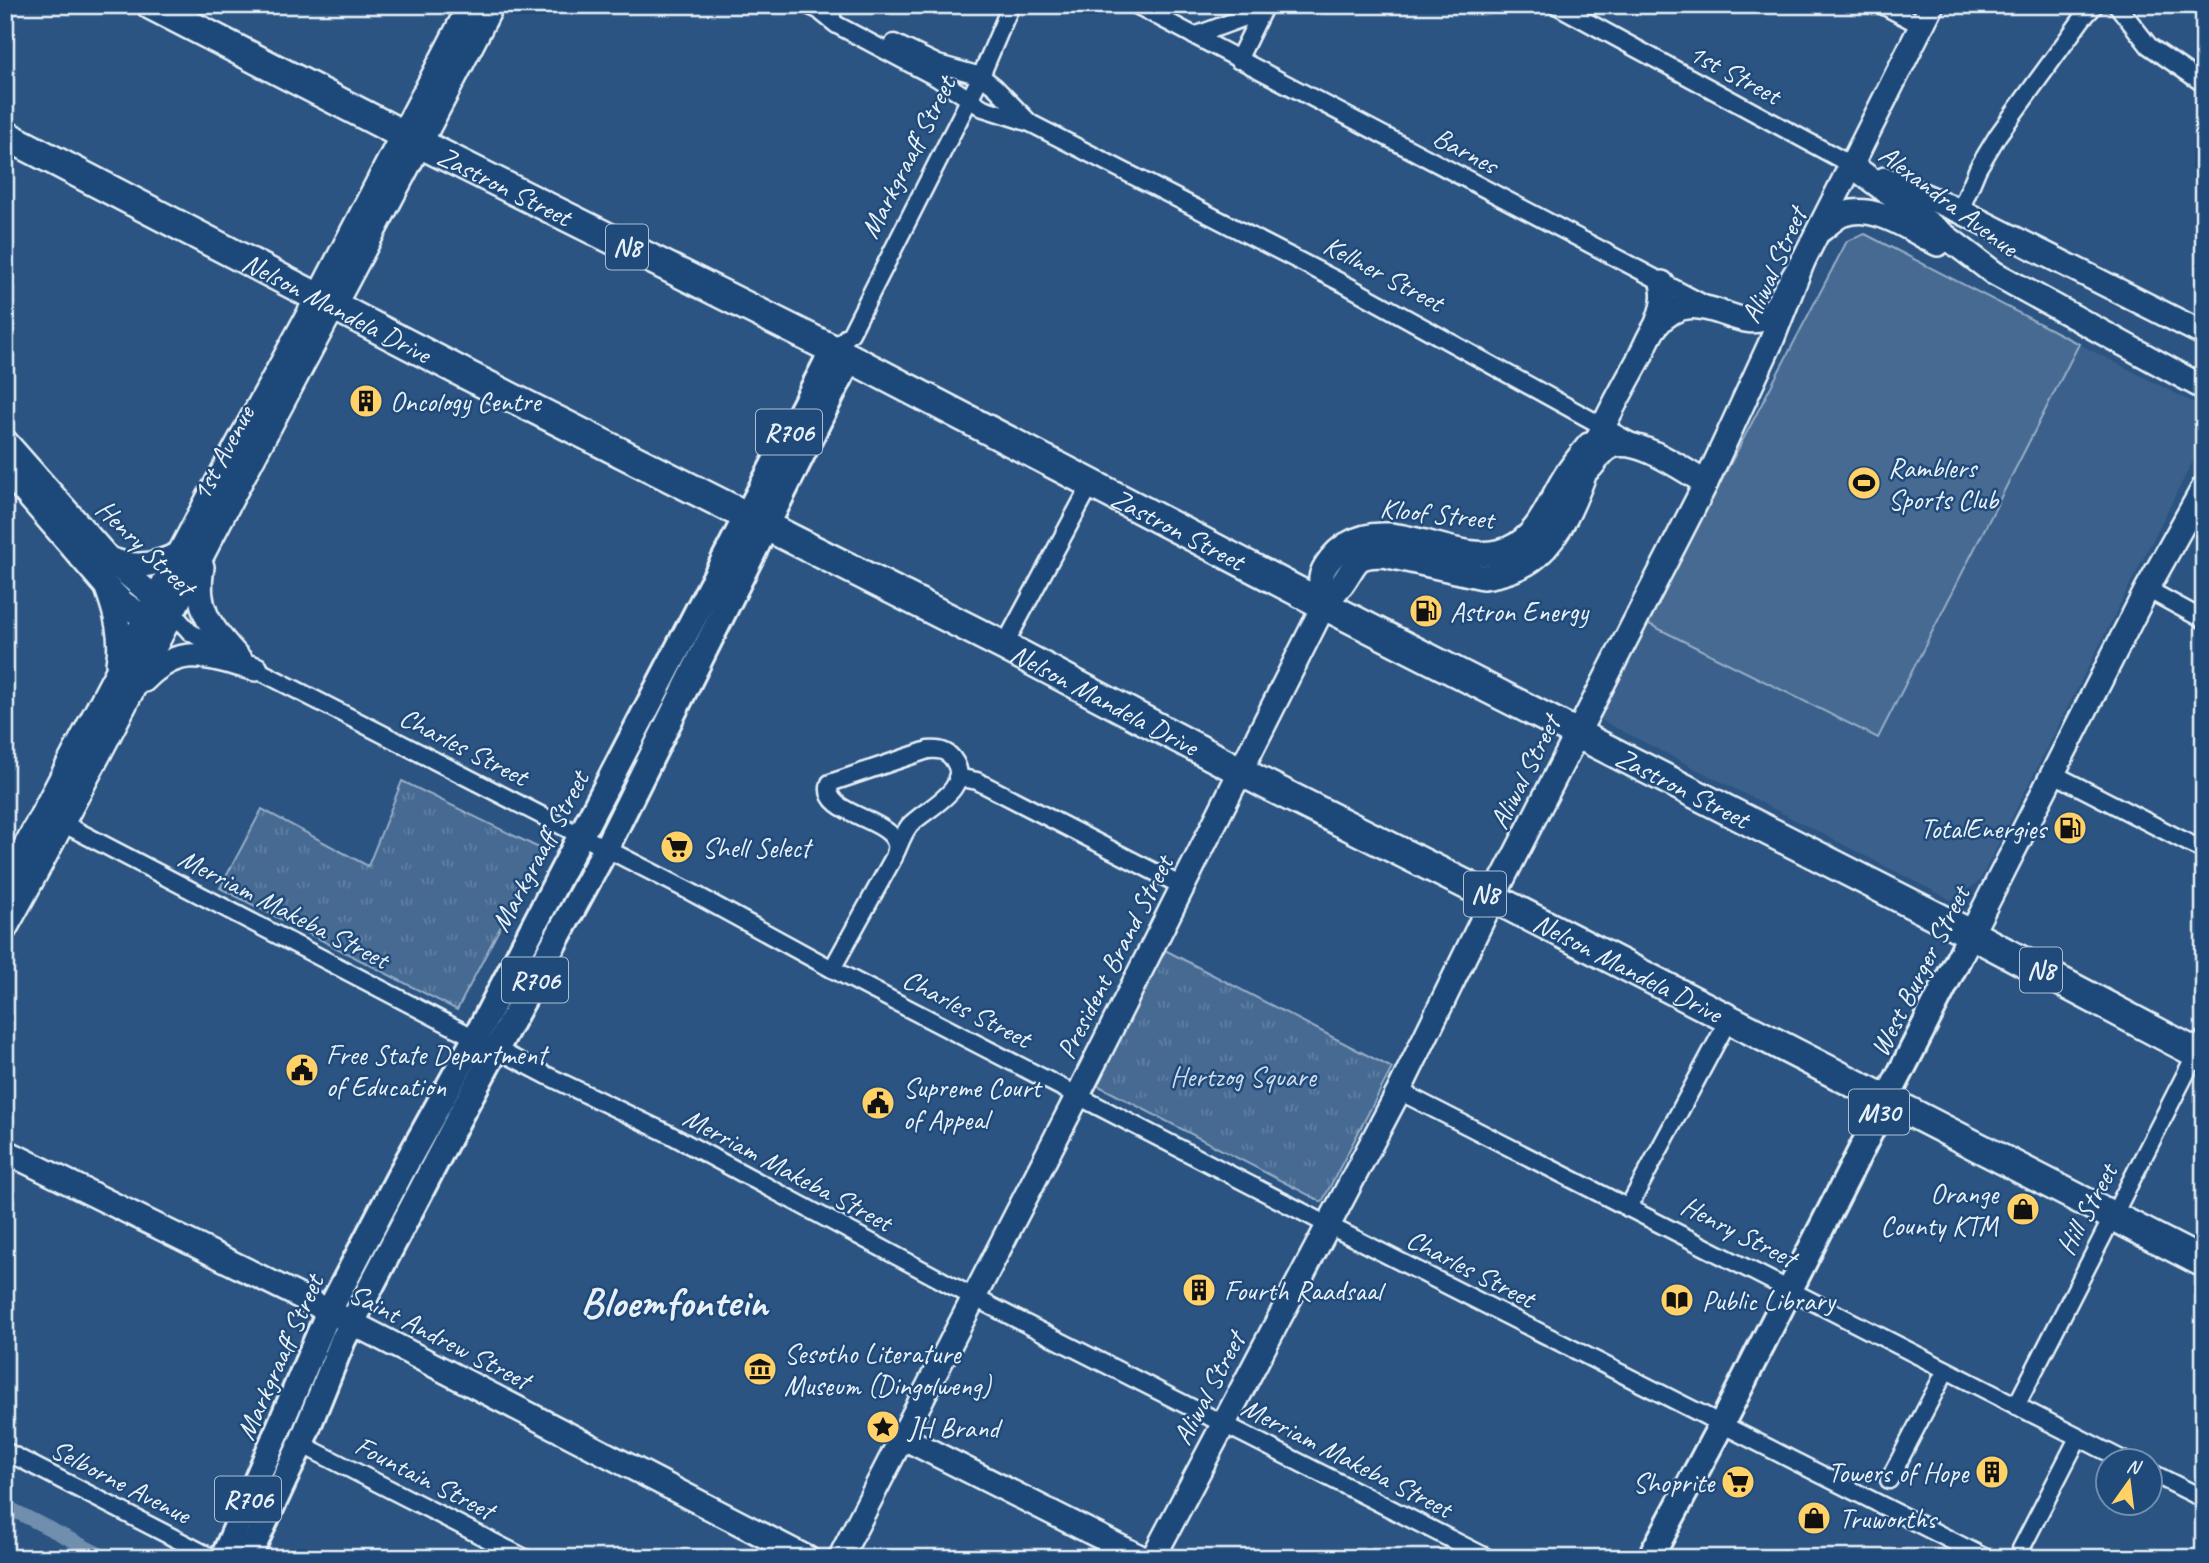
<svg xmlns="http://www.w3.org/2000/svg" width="2209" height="1563" font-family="Caveat,sans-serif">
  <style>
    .built { fill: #3a608b }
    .grass { fill: url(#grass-tufts); stroke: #98aec6; stroke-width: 2 }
    .pitch { fill: #476b93; stroke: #98aec6; stroke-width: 2 }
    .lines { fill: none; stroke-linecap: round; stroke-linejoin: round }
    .canal { stroke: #708ead; stroke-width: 14 }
    .street-casing { stroke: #e8f1f8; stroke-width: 21 }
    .secondary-casing { stroke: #e8f1f8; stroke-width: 28 }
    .primary-casing { stroke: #e8f1f8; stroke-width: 30 }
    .highway-casing { stroke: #e8f1f8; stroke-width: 33 }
    .street { stroke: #1f4a7a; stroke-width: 16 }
    .secondary { stroke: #1f4a7a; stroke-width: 23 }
    .primary { stroke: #1f4a7a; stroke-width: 24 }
    .highway { stroke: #1f4a7a; stroke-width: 28 }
    .labels { text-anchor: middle; stroke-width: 5; stroke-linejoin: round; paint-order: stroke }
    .shield { fill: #1f4a7a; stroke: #acbfd2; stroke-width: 2 }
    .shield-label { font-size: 26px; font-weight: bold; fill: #e8f1f8 }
    .street-label { font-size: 28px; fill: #e8f1f8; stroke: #1f4a7a }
    .poi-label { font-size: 28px; fill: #e8f1f8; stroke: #1f4a7a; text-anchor: start }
    .park-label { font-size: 28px; fill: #d0dde9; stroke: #1f4a7a }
    .town-label { font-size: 42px; font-weight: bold; fill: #e8f1f8; stroke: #1f4a7a }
  </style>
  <defs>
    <pattern id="grass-tufts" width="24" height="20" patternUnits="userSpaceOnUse" patternTransform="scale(1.75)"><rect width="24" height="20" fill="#476b93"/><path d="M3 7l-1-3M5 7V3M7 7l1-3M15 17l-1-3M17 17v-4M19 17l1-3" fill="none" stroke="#6281a3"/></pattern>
  </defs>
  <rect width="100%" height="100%" fill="#2b5482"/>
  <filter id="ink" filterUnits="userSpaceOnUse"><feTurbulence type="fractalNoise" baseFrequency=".0143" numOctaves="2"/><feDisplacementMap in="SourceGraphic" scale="14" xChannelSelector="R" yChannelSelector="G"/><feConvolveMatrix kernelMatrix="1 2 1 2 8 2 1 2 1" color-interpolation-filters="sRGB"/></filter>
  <g filter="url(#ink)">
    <!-- built -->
    <path class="built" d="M2079,344L2204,408V439L1979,882L1951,900L1597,718L1647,623L1878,738Z"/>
    <!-- grass -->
    <g class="grass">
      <path d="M402,781L541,849L457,1010L220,888L262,809L368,866Z"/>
      <path d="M1165,950L1392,1068L1322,1202L1095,1084Z"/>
    </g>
    <!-- pitch -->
    <path class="pitch" d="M1865,234L2079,344L1878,738L1647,623L1847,241Z"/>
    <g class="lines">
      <!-- canal -->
      <path class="canal" d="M5,1506L107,1558"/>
      <defs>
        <g id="street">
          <path d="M807,5L832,16"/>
          <path d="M1136,5L1704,304"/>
          <path d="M1556,5L1853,166"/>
          <path d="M1882,5L1922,26"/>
          <path d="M2117,5L2149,46L2204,84"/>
          <path d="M822,13L837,25L937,78L983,108L1030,123L1348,286L1635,444"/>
          <path d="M1194,36L1243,18L1265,5"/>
          <path d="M894,43L938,64L981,76L995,87L1030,123"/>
          <path d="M1238,60L1265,5"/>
          <path d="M1960,211L1978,168L1998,135L2082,19L2095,5"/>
          <path d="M833,350L851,333L981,76L1011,5"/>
          <path d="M2147,589L2204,620"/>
          <path d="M173,613L190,632L228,654"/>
          <path d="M1004,646L1091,484"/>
          <path d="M248,665L689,891L832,969L1328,1225L1986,1558"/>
          <path d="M2054,774L2204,851"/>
          <path d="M957,777L977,781L1182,886"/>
          <path d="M64,824L546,1075L669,1134L973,1297L1488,1558"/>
          <path d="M832,969L894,857C912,817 818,819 830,783L928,750C938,749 947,750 953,759C975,789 924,809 909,826C903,834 900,843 896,852"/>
          <path d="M1399,1091L2127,1462"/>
          <path d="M1628,1208L1729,1019"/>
          <path d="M2016,1406L2204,1038"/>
          <path d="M301,1444L525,1558"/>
          <path d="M5,1451L213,1558"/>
          <path d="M2150,1472L2204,1499"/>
          <path d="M1889,1480L1946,1370"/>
          <path d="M2021,1549L2078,1438"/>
        </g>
        <g id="secondary">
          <path d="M1853,166L1994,273L2204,388"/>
          <path d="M1885,179L1960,211L2204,334"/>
          <path d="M1821,230C1828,225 1836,216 1844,214C1875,203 1912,231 1938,244"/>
          <path d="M1656,326C1662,310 1666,299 1662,283"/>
          <path d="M5,441L108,558L166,607"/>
          <path d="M1591,467C1597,460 1602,451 1610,447C1636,435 1683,470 1706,483"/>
          <path d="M5,469L106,586L123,603L158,627"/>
          <path d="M112,560C137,569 156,565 179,554"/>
          <path d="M202,567C194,612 213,629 241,661"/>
          <path d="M107,588C116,613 123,638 118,664"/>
          <path d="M1324,605C1323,597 1320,586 1321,578C1322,567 1336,551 1346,545C1396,513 1457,569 1508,549C1540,536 1549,501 1566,475C1573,464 1581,455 1589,445"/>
          <path d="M144,680C182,642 209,657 256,669"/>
          <path d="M5,885L209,497L324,286L470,5"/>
          <path d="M5,929C86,784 160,635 237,488C322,327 409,167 492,5"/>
          <path d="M1971,934L2147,589L2204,487"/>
          <path d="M5,1151L329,1311L807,1558"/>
          <path d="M902,1437L1142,1558"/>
          <path d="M840,1558L1078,1095L1324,605C1330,598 1336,591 1342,584C1358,562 1353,555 1384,555L1483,577C1500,575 1524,568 1537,556C1572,526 1585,465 1604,425C1615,402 1627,381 1639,359C1644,349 1649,335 1656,326C1696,277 1741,339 1769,315C1777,307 1795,273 1803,261"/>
          <path d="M1153,1558L1399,1091L1493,898L1706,483L1771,342L1803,261L1932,5"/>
        </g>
        <g id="primary">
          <path d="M223,1558L329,1311L403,1169L476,1037L833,350"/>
          <path d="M248,1558L301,1444L343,1340L463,1110L605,850L850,358"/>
          <path d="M1650,1558L1722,1423L1971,934"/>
        </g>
        <g id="highway">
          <path id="s1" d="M151,5L421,144L850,358L1324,605L1971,934L2204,1057"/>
          <path id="s2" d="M5,135L469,376L1004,646L1261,782L1505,904L2204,1263"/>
        </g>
      </defs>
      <!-- street casing -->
      <use href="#street" class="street-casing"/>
      <!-- secondary casing -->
      <use href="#secondary" class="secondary-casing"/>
      <!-- primary casing -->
      <use href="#primary" class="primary-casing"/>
      <!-- highway casing -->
      <use href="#highway" class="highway-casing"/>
      <!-- street -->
      <use href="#street" class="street"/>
      <!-- secondary -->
      <use href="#secondary" class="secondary"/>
      <!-- primary -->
      <use href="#primary" class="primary"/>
      <!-- highway -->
      <use href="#highway" class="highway"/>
    </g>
  </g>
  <!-- icons -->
  <defs>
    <symbol id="building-disc" viewBox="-11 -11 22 22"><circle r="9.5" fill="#ffd166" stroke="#1f4a7a"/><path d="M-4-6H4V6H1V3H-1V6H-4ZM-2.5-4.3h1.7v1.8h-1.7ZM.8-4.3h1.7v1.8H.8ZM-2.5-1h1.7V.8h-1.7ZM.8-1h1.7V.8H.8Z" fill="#111"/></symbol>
    <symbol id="stadium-disc" viewBox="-11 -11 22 22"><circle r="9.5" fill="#ffd166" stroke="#1f4a7a"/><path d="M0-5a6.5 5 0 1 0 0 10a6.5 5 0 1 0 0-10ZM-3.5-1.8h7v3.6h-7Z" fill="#111"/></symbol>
    <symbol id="fuel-disc" viewBox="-11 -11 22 22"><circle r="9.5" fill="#ffd166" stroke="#1f4a7a"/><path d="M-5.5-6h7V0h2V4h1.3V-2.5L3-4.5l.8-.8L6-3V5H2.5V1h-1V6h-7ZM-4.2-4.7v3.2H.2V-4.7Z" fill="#111"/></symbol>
    <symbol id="supermarket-disc" viewBox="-11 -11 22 22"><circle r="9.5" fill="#ffd166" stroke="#1f4a7a"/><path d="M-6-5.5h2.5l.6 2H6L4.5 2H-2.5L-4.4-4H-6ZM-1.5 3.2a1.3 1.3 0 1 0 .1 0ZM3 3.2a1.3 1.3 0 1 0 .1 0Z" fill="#111"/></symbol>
    <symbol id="civic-disc" viewBox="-11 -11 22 22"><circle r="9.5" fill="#ffd166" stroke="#1f4a7a"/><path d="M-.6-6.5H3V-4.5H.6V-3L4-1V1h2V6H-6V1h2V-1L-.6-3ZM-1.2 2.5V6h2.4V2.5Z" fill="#111"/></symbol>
    <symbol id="shop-disc" viewBox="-11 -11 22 22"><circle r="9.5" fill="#ffd166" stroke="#1f4a7a"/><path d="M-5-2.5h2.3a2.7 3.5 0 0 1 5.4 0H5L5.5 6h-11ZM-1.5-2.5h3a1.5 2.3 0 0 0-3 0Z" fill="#111"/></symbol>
    <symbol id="library-disc" viewBox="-11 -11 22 22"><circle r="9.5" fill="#ffd166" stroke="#1f4a7a"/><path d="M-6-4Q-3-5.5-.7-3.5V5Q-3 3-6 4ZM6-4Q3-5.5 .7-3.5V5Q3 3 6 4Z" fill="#111"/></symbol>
    <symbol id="museum-disc" viewBox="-11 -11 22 22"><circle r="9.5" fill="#ffd166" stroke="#1f4a7a"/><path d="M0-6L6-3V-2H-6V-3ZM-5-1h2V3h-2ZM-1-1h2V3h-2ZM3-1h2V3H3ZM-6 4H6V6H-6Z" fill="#111"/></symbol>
    <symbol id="sight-disc" viewBox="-11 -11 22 22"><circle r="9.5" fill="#ffd166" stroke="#1f4a7a"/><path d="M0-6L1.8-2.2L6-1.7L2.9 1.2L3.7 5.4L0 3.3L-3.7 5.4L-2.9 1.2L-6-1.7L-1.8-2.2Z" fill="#111"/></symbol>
  </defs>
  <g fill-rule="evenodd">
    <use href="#building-disc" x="347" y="382" width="38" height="38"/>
    <use href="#stadium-disc" x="1845" y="464" width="38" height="38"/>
    <use href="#fuel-disc" x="1407" y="592" width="38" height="38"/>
    <use href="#fuel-disc" x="2051" y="809" width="38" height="38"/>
    <use href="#supermarket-disc" x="658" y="828" width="38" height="38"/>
    <use href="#civic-disc" x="283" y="1051" width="38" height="38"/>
    <use href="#civic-disc" x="859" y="1084" width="38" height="38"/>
    <use href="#shop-disc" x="2004" y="1190" width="38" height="38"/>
    <use href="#building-disc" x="1180" y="1271" width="38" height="38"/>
    <use href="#library-disc" x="1658" y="1281" width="38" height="38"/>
    <use href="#museum-disc" x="741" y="1350" width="38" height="38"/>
    <use href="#sight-disc" x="864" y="1408" width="38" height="38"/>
    <use href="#building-disc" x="1973" y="1453" width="38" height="38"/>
    <use href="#supermarket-disc" x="1719" y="1463" width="38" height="38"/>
    <use href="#shop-disc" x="1795" y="1499" width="38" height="38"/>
  </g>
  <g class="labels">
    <!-- shield labels -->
    <g class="shield">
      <rect x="606" y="224.5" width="42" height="45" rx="5"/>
      <rect x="756" y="409.5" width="66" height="45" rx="5"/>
      <rect x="1464" y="871.5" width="42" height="45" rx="5"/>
      <rect x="2020" y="947.5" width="42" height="45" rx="5"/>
      <rect x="502" y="957.5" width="66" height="45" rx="5"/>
      <rect x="1849" y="1089.5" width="60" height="45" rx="5"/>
      <rect x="215" y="1476.5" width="66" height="45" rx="5"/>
    </g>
    <g class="shield-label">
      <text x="627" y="256">N8</text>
      <text x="789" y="441">R706</text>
      <text x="1485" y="903">N8</text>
      <text x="2041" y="979">N8</text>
      <text x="535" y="989">R706</text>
      <text x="1879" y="1121">M30</text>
      <text x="248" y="1508">R706</text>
    </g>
    <!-- street labels -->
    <g class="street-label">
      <text transform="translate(1735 73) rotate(28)" y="10">1st Street</text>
      <text transform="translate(1466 150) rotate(28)" y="10">Barnes</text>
      <text transform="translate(907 157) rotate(-63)" y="10">Markgraaff Street</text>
      <text dy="10" stroke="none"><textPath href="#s1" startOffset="397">Zastron Street</textPath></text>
      <text transform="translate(1949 200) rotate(37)" y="10">Alexandra Avenue</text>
      <text transform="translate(1773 265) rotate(-66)" y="10">Aliwal Street</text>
      <text transform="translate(1384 273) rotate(28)" y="10">Kellner Street</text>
      <text dy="10" stroke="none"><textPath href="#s2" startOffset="374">Nelson Mandela Drive</textPath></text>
      <text transform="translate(222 453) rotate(-62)" y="10">1st Avenue</text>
      <text transform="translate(1437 513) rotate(6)" y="10">Kloof Street</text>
      <text dy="10" stroke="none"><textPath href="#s1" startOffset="1153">Zastron Street</textPath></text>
      <text transform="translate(146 547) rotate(44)" y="10">Henry Street</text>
      <text dy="10" stroke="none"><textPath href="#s2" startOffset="1236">Nelson Mandela Drive</textPath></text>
      <text transform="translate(464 746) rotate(27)" y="10">Charles Street</text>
      <text transform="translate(1524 772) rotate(-63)" y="10">Aliwal Street</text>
      <text dy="10" stroke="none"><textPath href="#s1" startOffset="1720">Zastron Street</textPath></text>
      <text transform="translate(539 851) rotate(-62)" y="10">Markgraaff Street</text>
      <text transform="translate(284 908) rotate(27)" y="10">Merriam Makeba Street</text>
      <text transform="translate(1114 957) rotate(-63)" y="10">President Brand Street</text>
      <text dy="10" stroke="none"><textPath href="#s2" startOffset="1824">Nelson Mandela Drive</textPath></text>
      <text transform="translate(1919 971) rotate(-63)" y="10">West Burger Street</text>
      <text transform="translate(967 1008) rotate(27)" y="10">Charles Street</text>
      <text transform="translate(788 1169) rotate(28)" y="10">Merriam Makeba Street</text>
      <text transform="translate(2086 1209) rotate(-62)" y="10">Hill Street</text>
      <text transform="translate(1739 1231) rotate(27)" y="10">Henry Street</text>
      <text transform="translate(1471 1268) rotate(27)" y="10">Charles Street</text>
      <text transform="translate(440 1336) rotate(27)" y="10">Saint Andrew Street</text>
      <text transform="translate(279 1357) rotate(-66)" y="10">Markgraaff Street</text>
      <text transform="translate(1208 1388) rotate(-62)" y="10">Aliwal Street</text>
      <text transform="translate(1347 1457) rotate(27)" y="10">Merriam Makeba Street</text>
      <text transform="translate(425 1477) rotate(27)" y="10">Fountain Street</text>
      <text transform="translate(121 1481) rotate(27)" y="10">Selborne Avenue</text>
    </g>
    <!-- poi labels -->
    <g class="poi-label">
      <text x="390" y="411">Oncology Centre</text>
      <text x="1888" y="477">Ramblers<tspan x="1888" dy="32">Sports Club</tspan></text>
      <text x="1450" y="621">Astron Energy</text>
      <text x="2046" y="838" text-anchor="end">TotalEnergies</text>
      <text x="702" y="857">Shell Select</text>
      <text x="326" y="1064">Free State Department<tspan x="326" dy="32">of Education</tspan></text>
      <text x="903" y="1097">Supreme Court<tspan x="903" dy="32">of Appeal</tspan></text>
      <text x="1998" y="1203" text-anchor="end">Orange<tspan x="1998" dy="32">County KTM</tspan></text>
      <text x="1224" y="1300">Fourth Raadsaal</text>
      <text x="1702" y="1310">Public Library</text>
      <text x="784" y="1363">Sesotho Literature<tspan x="784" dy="32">Museum (Dingolweng)</tspan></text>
      <text x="908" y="1437">JH Brand</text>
      <text x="1968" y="1482" text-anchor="end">Towers of Hope</text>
      <text x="1714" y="1492" text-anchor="end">Shoprite</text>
      <text x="1839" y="1528">Truworths</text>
    </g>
    <!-- park labels -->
    <g class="park-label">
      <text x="1243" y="1086">Hertzog Square</text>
    </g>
    <!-- town labels -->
    <g class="town-label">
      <text x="674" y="1316">Bloemfontein</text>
    </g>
  </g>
  <!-- margin -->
  <rect width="2209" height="1563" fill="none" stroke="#1f4a7a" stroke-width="28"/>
  <rect x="14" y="14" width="2181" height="1535" fill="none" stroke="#e8f1f8" stroke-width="2.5" filter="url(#ink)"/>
  <!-- north arrow -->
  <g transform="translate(2129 1482) rotate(14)"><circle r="33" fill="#1f4a7a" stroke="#6f8dac" stroke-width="2"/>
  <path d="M0-5L12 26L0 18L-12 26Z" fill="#ffd166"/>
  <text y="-10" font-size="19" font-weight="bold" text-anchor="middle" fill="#e8f1f8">N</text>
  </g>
</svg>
